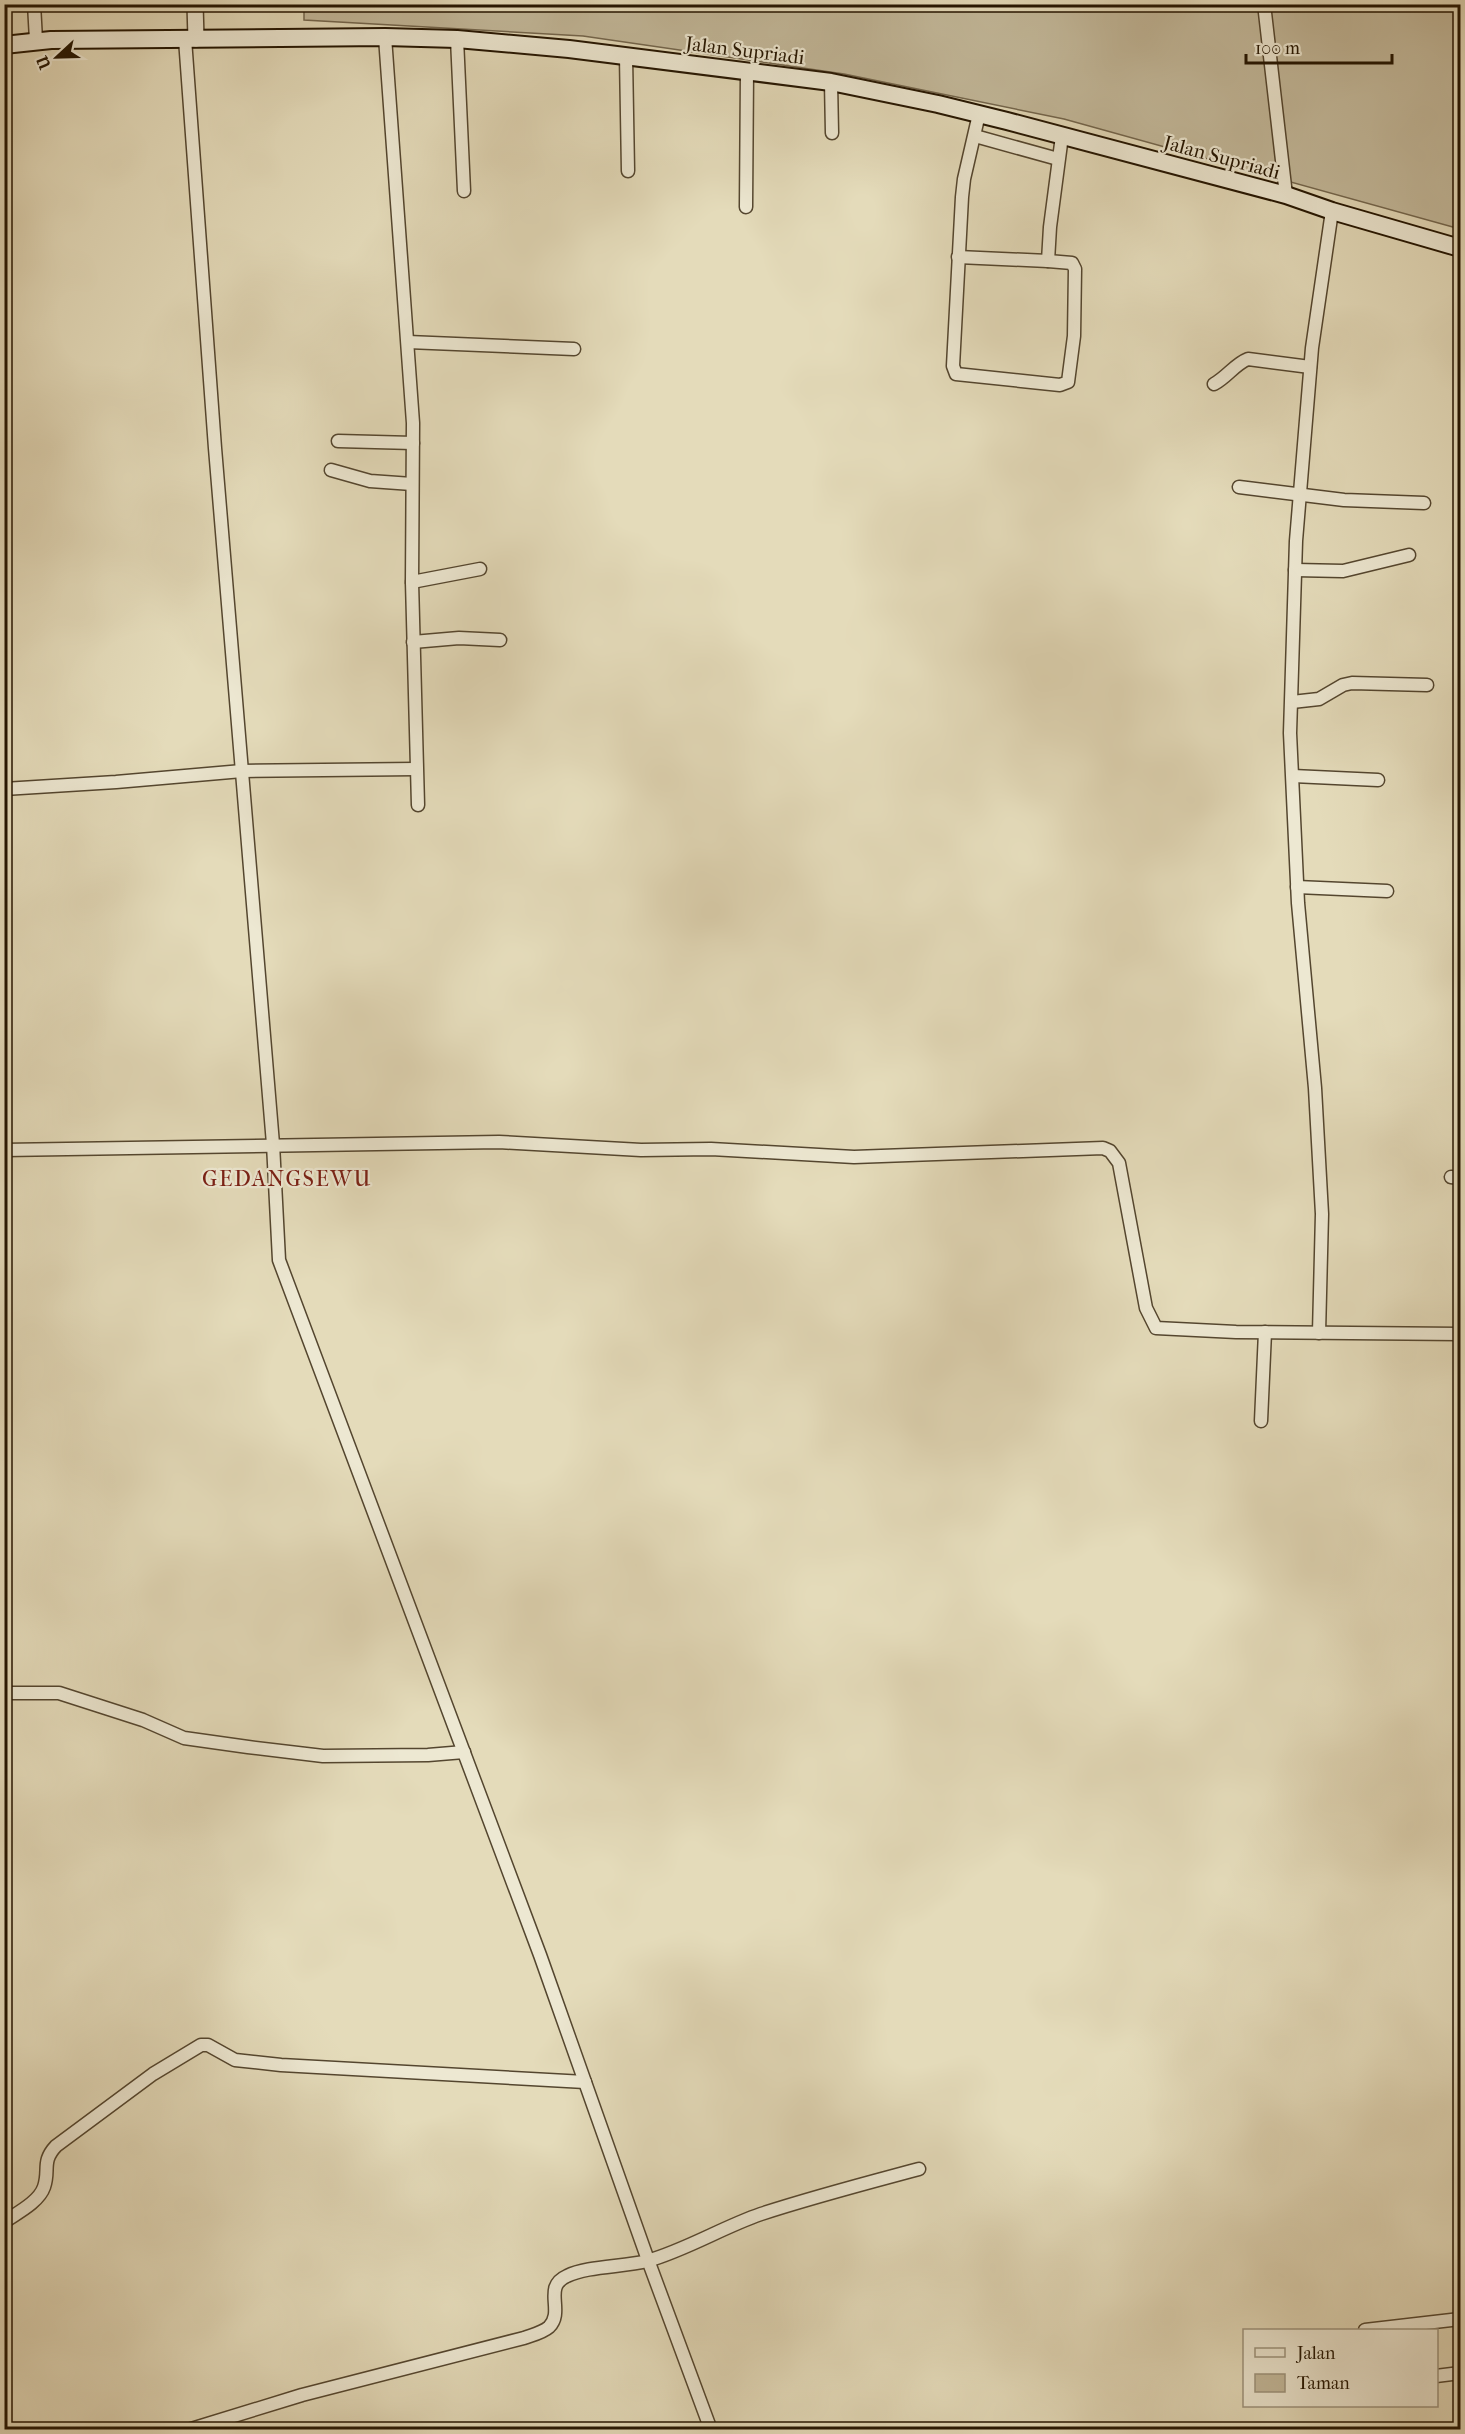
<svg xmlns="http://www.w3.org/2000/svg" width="1465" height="2434" font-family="'IM FELL French Canon',serif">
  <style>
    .green { fill: #c3b99b; stroke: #74674e; stroke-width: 1.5 }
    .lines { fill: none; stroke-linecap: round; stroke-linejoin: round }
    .minor-casing { stroke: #54462f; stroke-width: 15 }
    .tertiary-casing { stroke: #54462f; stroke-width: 18 }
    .secondary-casing { stroke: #241501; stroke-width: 20 }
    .minor { stroke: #ede8d2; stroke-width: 12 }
    .tertiary { stroke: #ede8d2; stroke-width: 15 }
    .secondary { stroke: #ede8d2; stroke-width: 16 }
    .labels { text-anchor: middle; stroke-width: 4.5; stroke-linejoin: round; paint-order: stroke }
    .street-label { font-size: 20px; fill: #241501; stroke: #ede8d2 }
    .quarter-label { font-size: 22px; letter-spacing: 1.5px; fill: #7a1f14; stroke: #ede8d2 }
  </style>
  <rect width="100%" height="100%" fill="#e4dbba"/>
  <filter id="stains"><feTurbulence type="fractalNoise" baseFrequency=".00333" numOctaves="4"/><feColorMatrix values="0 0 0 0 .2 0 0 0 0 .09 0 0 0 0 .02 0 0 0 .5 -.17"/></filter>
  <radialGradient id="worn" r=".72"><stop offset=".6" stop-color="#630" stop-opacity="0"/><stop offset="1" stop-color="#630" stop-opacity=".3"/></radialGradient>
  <!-- green -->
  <path class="green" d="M304,5H1460V229L1064,119L844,74L583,36L304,20Z"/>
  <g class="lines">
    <defs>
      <g id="minor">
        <path d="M34,4L36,40"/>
        <path d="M1264,4L1286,195"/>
        <path d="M385,37L413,423L412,582L418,805"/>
        <path d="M185,39L215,448L273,1144L279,1260L540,1955L648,2260L711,2430"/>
        <path d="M457,39L464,191"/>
        <path d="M626,57L628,171"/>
        <path d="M831,82L832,133"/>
        <path d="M979,114L964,179L962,197L953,366L956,374L1060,385L1068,382L1074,336L1075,269L1072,263L1048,261"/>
        <path d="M975,136L1058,159"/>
        <path d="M746,207L747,71"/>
        <path d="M958,257L1048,261L1050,227L1062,136"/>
        <path d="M408,342L574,349"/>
        <path d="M1214,384C1227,377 1235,364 1248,359L1310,367"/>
        <path d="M338,441L413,443"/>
        <path d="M331,470L370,481L412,484"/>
        <path d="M1239,487L1344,500L1424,503"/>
        <path d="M1295,570L1343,571L1409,555"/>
        <path d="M412,582L480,569"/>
        <path d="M413,642L459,638L500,640"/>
        <path d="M1292,702L1319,699L1343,685L1352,683L1427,685"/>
        <path d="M1293,776L1378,780"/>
        <path d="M4,789L116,782L242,771L416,769"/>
        <path d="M1297,887L1387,891"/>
        <path d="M4,1150L499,1142L641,1150L711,1149L854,1157L1103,1148L1110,1151L1119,1163L1146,1308L1156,1328L1236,1332L1460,1334"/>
        <path d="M1451,1177L1460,1178"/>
        <path d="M1319,1333L1322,1214L1315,1088L1298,903L1290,733L1296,541L1312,348L1332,211"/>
        <path d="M1261,1421L1265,1332"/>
        <path d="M4,1693H59L143,1720L184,1738L248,1747L323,1756L428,1755L464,1752"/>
        <path d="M4,2222C17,2213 39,2202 44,2187C50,2170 41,2162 56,2146L153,2074L201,2045H208L235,2060L281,2065L585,2082"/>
        <path d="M1365,2330L1460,2319"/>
        <path d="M1436,2376L1460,2373"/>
        <path d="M188,2430L302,2395L524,2338C532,2335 542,2333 549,2327C565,2311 542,2287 567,2276C587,2266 624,2267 647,2261C686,2250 723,2227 761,2214C813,2197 867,2183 919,2169"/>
      </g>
      <path id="tertiary" d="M195,4L196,39"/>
      <path id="secondary" d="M4,45L51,40L385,37L457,39L569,49L831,82L938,104L1007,121L1286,195L1332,211L1460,248"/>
    </defs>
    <!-- minor casing -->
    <use href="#minor" class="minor-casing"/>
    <!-- tertiary casing -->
    <use href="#tertiary" class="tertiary-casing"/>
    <!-- secondary casing -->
    <use href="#secondary" class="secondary-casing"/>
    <!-- minor -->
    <use href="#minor" class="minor"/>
    <!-- tertiary -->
    <use href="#tertiary" class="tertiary"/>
    <!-- secondary -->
    <use href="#secondary" class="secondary"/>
  </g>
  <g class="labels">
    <!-- street labels -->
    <g class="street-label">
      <text transform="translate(745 50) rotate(7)" y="7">Jalan Supriadi</text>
      <text transform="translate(1222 157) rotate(15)" y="7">Jalan Supriadi</text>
    </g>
    <!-- quarter labels -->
    <g class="quarter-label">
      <text x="287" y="1186">GEDANGSEWU</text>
    </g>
  </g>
  <!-- margin -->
  <rect width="1465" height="2434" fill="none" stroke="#e4dbba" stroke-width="24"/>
  <rect x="6" y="6" width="1453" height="2422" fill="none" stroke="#241501" stroke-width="3"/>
  <rect x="12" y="12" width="1441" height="2410" fill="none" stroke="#241501" stroke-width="1.5"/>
  <!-- legend -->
  <rect x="1243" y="2329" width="195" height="78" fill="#ede8d2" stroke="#9d947e" stroke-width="1.5"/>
  <rect x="1255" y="2348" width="30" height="9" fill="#ede8d2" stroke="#9d947e" stroke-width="1.5"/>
  <text x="1297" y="2359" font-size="18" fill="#241501">Jalan</text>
  <rect x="1255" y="2374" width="30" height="18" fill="#c3b99b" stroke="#9d947e" stroke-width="1.5"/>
  <text x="1297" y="2389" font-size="18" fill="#241501">Taman</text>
  <!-- north arrow -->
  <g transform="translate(57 57) rotate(248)" stroke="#ede8d2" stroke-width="4.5" paint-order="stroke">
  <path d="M0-4.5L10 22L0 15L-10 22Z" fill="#241501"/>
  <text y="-9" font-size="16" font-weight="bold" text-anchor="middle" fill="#241501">U</text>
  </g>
  <!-- scale -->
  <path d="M1246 54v9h146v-9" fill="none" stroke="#241501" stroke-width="3"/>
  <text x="1255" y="54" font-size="18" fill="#241501" stroke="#ede8d2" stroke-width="4.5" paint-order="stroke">100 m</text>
  <rect width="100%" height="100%" filter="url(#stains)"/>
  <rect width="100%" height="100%" fill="url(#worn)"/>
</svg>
